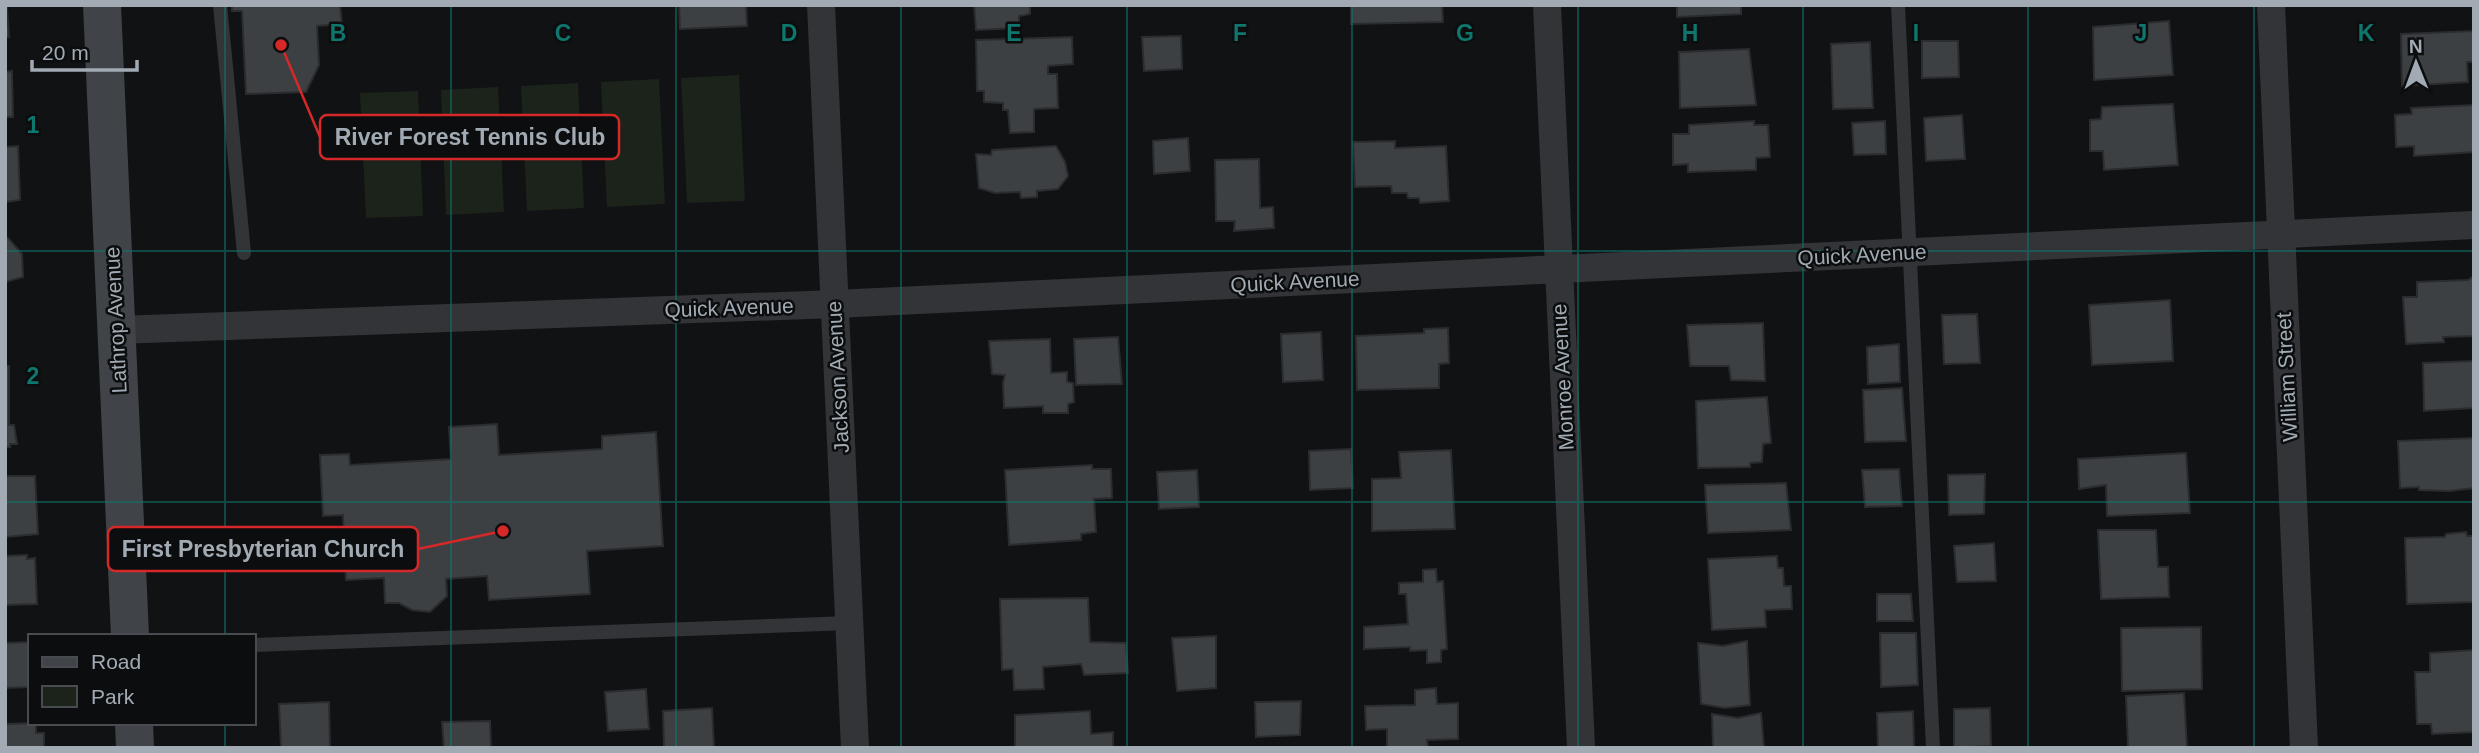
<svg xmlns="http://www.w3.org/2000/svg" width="2479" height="753" font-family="Helvetica,sans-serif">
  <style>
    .green { fill: #1c231b }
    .building { fill: #3d4043; stroke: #2b2c2f; stroke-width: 2 }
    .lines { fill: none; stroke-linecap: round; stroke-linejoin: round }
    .lane { stroke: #323438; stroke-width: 14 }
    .street { stroke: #323438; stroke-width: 28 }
    .secondary { stroke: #404348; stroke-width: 38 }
    .grid { fill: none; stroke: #0f766e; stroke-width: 2; stroke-opacity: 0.55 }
    .labels { text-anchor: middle; stroke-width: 5; stroke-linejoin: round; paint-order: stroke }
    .street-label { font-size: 21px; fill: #a2abb4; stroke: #0c0d0e }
    .grid-label { font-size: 23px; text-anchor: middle; font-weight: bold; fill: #0f766e; stroke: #0c0d0e; stroke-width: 5; stroke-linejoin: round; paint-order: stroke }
    .leader { fill: none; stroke: #d62828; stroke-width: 2.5 }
    .callout-dot { fill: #d62828; stroke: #0c0d0e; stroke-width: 2.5 }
    .callout { fill: #0c0d0e; stroke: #d62828; stroke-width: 2.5 }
    .callout-label { font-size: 23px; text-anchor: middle; font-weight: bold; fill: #a2abb4 }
  </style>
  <rect width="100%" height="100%" fill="#111213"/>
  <!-- green -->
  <g class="green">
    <path d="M739,75L745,201L687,203L681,78Z"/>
    <path d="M659,79L665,204L607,207L601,82Z"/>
    <path d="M578,83L584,208L527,211L521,86Z"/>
    <path d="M498,87L504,212L446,215L441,90Z"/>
    <path d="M418,91L423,216L366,218L360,93Z"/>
  </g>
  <!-- building -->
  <g class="building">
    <path d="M232,5H340L342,24L317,26L319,65L306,92L246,94L242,11H232Z"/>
    <path d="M679,5H746L747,26L680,29Z"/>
    <path d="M974,5H1030V14L1019,16V28L976,30Z"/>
    <path d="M1329,5H1442L1443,22L1351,24V6Z"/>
    <path d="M1677,5H1741V14L1677,17Z"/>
    <path d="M5,8H7L9,37H5Z"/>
    <path d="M2169,21L2173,75L2094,80L2093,27Z"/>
    <path d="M2474,31V62H2467L2468,82L2402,86L2401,34Z"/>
    <path d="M1181,36L1182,69L1144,71L1142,37Z"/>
    <path d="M1072,37L1073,64L1048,66V74H1057L1058,108L1034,109V132L1010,133L1008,110H1003V103L984,102V91H977L976,40Z"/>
    <path d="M1922,41H1958L1959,77L1922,78Z"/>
    <path d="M1870,42L1873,108L1833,109L1831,44Z"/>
    <path d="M1749,49L1756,105L1680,108L1679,52Z"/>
    <path d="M12,71L13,117H5V72Z"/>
    <path d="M2173,104L2178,165L2104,170L2103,151H2090V120L2101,119L2102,107Z"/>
    <path d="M2474,105V152L2414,156V146L2396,147L2395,115L2412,114L2411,108Z"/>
    <path d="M1962,115L1965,159L1926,161L1924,118Z"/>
    <path d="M1754,121V125H1768L1770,157L1756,158V170L1688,172V164L1673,165V134H1689V125Z"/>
    <path d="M1885,121L1886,154L1854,155L1852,123Z"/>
    <path d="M1188,138L1190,171L1154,174L1153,141Z"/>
    <path d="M1395,141V148L1446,146L1449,201L1420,203L1419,198H1408L1407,193H1392L1391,186L1355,187L1353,142Z"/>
    <path d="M18,146L20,200L5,202V147Z"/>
    <path d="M1056,146L1065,162L1068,176L1058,189L1037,191V197L1021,198L1020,192L995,193L979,188L976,154L991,155L992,150Z"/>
    <path d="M1259,159L1260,208L1273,207L1274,228L1234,231L1235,221H1216L1215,160Z"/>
    <path d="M5,238H8L22,254L23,277L5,282Z"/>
    <path d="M2474,276V336L2443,337L2444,342L2406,344L2403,297H2417V282L2468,280Z"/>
    <path d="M2170,300L2173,361L2092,365L2089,305Z"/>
    <path d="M1977,314L1980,363L1944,364L1942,315Z"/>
    <path d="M1763,323L1765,381L1731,380L1729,366H1690L1687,325Z"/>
    <path d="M1448,328L1449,363L1439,364V388L1357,390L1356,336L1424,333V329Z"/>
    <path d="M1321,332L1323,380L1283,382L1281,334Z"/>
    <path d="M1118,337L1122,384L1076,385L1074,339Z"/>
    <path d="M1050,339L1051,373L1067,372V382L1073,383L1074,402L1068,404V413H1043V406L1004,408L1003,383L1005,375L992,374L989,341Z"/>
    <path d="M1899,344L1900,382L1868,384L1867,347Z"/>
    <path d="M2474,361V408L2424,411L2423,363Z"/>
    <path d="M5,366H9V425H14L17,444H10V447H5Z"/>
    <path d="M1902,388L1906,441L1865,442L1863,390Z"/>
    <path d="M1767,397L1771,443L1763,444L1762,462L1750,463V467L1698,468L1696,401Z"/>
    <path d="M497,424L499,455L602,449V436L656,432L663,546L587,551L590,594L489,600L487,576L446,579L447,596L430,612L412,610L399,603H385L384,578L346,580L343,515L323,516L320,455L349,454L350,465L451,459L449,427Z"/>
    <path d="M2474,438V488L2449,491L2419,490V487L2400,488L2398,441Z"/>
    <path d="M1351,449L1353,488L1310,490L1309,451Z"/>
    <path d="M1451,450L1455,529L1372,531V479L1401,478L1399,452Z"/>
    <path d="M2186,453L2190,513L2107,516L2106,485L2079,489L2078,459Z"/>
    <path d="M1092,465V469H1111L1112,498L1094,499L1096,532L1081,534V540L1009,545L1005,470Z"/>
    <path d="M1899,469L1902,506L1865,507L1862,470Z"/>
    <path d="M1197,470L1199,507L1159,509L1157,472Z"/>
    <path d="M1985,474L1984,514L1949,515L1948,475Z"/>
    <path d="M5,476H35L38,534L6,537Z"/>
    <path d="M1786,483L1791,530L1708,533L1705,485Z"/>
    <path d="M2098,530H2156L2158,567H2168L2169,597L2101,599Z"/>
    <path d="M2466,532L2467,536H2474V602L2407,604L2405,538L2445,537L2446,534Z"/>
    <path d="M1994,543L1996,581L1957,582L1954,546Z"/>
    <path d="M27,555V559L35,558L37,604L5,605V556Z"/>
    <path d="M1777,556L1778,568H1783L1784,586H1791L1792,609L1765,610L1766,627L1712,630L1708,559Z"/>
    <path d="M1436,569L1437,582L1443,581L1447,649L1441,650V662L1427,663V650L1410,651V647L1364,649V627L1408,624L1406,594H1399V583L1423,582V570Z"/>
    <path d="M1877,594H1911L1913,621H1877Z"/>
    <path d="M1088,598L1090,642L1126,643L1128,673L1084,675L1081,664L1043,667L1044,689L1014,690L1013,669L1002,670L1000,599Z"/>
    <path d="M2201,627L2202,689L2122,691L2121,628Z"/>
    <path d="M1880,633H1916L1918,685L1881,687Z"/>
    <path d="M1216,636V688L1177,691L1172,638Z"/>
    <path d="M1747,641L1750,705L1725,708L1701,704L1698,643L1723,646Z"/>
    <path d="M30,642V687L5,688V643Z"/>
    <path d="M2474,650V732L2432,734L2431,724H2417L2415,672H2430V653Z"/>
    <path d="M1436,688L1437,704L1458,703V739L1427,740L1428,748H1387V729L1366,730L1365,706L1415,705V690Z"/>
    <path d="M646,689L649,729L608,731L605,692Z"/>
    <path d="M2184,693L2187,748H2128L2126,696Z"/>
    <path d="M1301,701L1300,735L1256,737L1255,702Z"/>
    <path d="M329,702L330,748H281L279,704Z"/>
    <path d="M712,708L714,748H664L663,711Z"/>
    <path d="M1990,708L1991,746L1954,748V709Z"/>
    <path d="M1090,711L1091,734L1113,732V748H1015V715Z"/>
    <path d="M1913,711L1914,748H1878L1877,713Z"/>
    <path d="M1761,713L1764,748H1713L1712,714L1738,718Z"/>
    <path d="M490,721L491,748H444L442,722Z"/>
    <path d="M36,723V733H44V748H5V724Z"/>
  </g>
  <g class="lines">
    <!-- lane -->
    <g class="lane">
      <path d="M220,5L244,253"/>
      <path d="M1898,5L1933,748"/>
      <path d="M254,645L849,623"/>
    </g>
    <!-- street -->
    <g class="street">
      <path d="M821,5L855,748"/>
      <path d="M1547,5L1581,748"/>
      <path d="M2271,5L2304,748"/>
      <path d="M117,330L835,304L2474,225"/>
    </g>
    <!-- secondary -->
    <g class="secondary">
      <path d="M102,5L130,636"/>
      <path d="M134,723L135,748"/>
    </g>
  </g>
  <!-- grid -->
  <path class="grid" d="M225,5V636M451,5V748M676,5V748M901,5V748M1127,5V748M1352,5V748M1578,5V748M1803,5V748M2028,5V748M2254,5V748M5,251H2474M5,502H2474M225,723V748"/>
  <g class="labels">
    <!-- street labels -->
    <g class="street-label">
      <text transform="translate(1862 255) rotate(-3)" y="7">Quick Avenue</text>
      <text transform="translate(1295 282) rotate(-3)" y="7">Quick Avenue</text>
      <text transform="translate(729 308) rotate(-2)" y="7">Quick Avenue</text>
      <text transform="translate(116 320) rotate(-93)" y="7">Lathrop Avenue</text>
      <text transform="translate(838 377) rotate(-93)" y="7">Jackson Avenue</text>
      <text transform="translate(1563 377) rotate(-93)" y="7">Monroe Avenue</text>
      <text transform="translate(2287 377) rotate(-93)" y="7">William Street</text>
    </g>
  </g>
  <g class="grid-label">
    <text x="338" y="41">B</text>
    <text x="563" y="41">C</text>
    <text x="789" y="41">D</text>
    <text x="1014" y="41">E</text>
    <text x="1240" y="41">F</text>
    <text x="1465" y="41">G</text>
    <text x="1690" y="41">H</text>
    <text x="1916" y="41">I</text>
    <text x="2141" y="41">J</text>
    <text x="2366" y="41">K</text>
    <text x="33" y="133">1</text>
    <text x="33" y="384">2</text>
  </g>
  <!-- callouts -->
  <path class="leader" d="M281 45L320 137M503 531L418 549"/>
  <g class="callout-dot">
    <circle cx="281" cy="45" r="7"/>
    <circle cx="503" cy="531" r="7"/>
  </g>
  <g class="callout">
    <rect x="320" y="115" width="299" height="44" rx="7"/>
    <rect x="108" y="527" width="310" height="44" rx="7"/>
  </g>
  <g class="callout-label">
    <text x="470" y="145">River Forest Tennis Club</text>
    <text x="263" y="557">First Presbyterian Church</text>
  </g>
  <!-- border -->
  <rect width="2479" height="753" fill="none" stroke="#a2abb4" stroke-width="14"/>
  <!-- legend -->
  <rect x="28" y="634" width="228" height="91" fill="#0c0d0e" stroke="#484c50" stroke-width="2"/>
  <rect x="42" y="657" width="35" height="10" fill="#404348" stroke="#484c50" stroke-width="2"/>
  <text x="91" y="669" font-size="21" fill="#a2abb4">Road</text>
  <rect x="42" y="686" width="35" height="21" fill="#1c231b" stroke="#484c50" stroke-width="2"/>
  <text x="91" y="704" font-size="21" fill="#a2abb4">Park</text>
  <!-- north arrow -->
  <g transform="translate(2416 63) rotate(359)" stroke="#0c0d0e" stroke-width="5" paint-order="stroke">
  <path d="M0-5L12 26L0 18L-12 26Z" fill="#a2abb4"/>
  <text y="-10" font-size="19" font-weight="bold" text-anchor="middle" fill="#a2abb4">N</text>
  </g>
  <!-- scale -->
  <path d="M32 60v10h105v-10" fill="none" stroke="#a2abb4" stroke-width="3.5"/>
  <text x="42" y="60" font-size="21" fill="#a2abb4" stroke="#0c0d0e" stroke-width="5" paint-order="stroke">20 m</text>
</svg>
